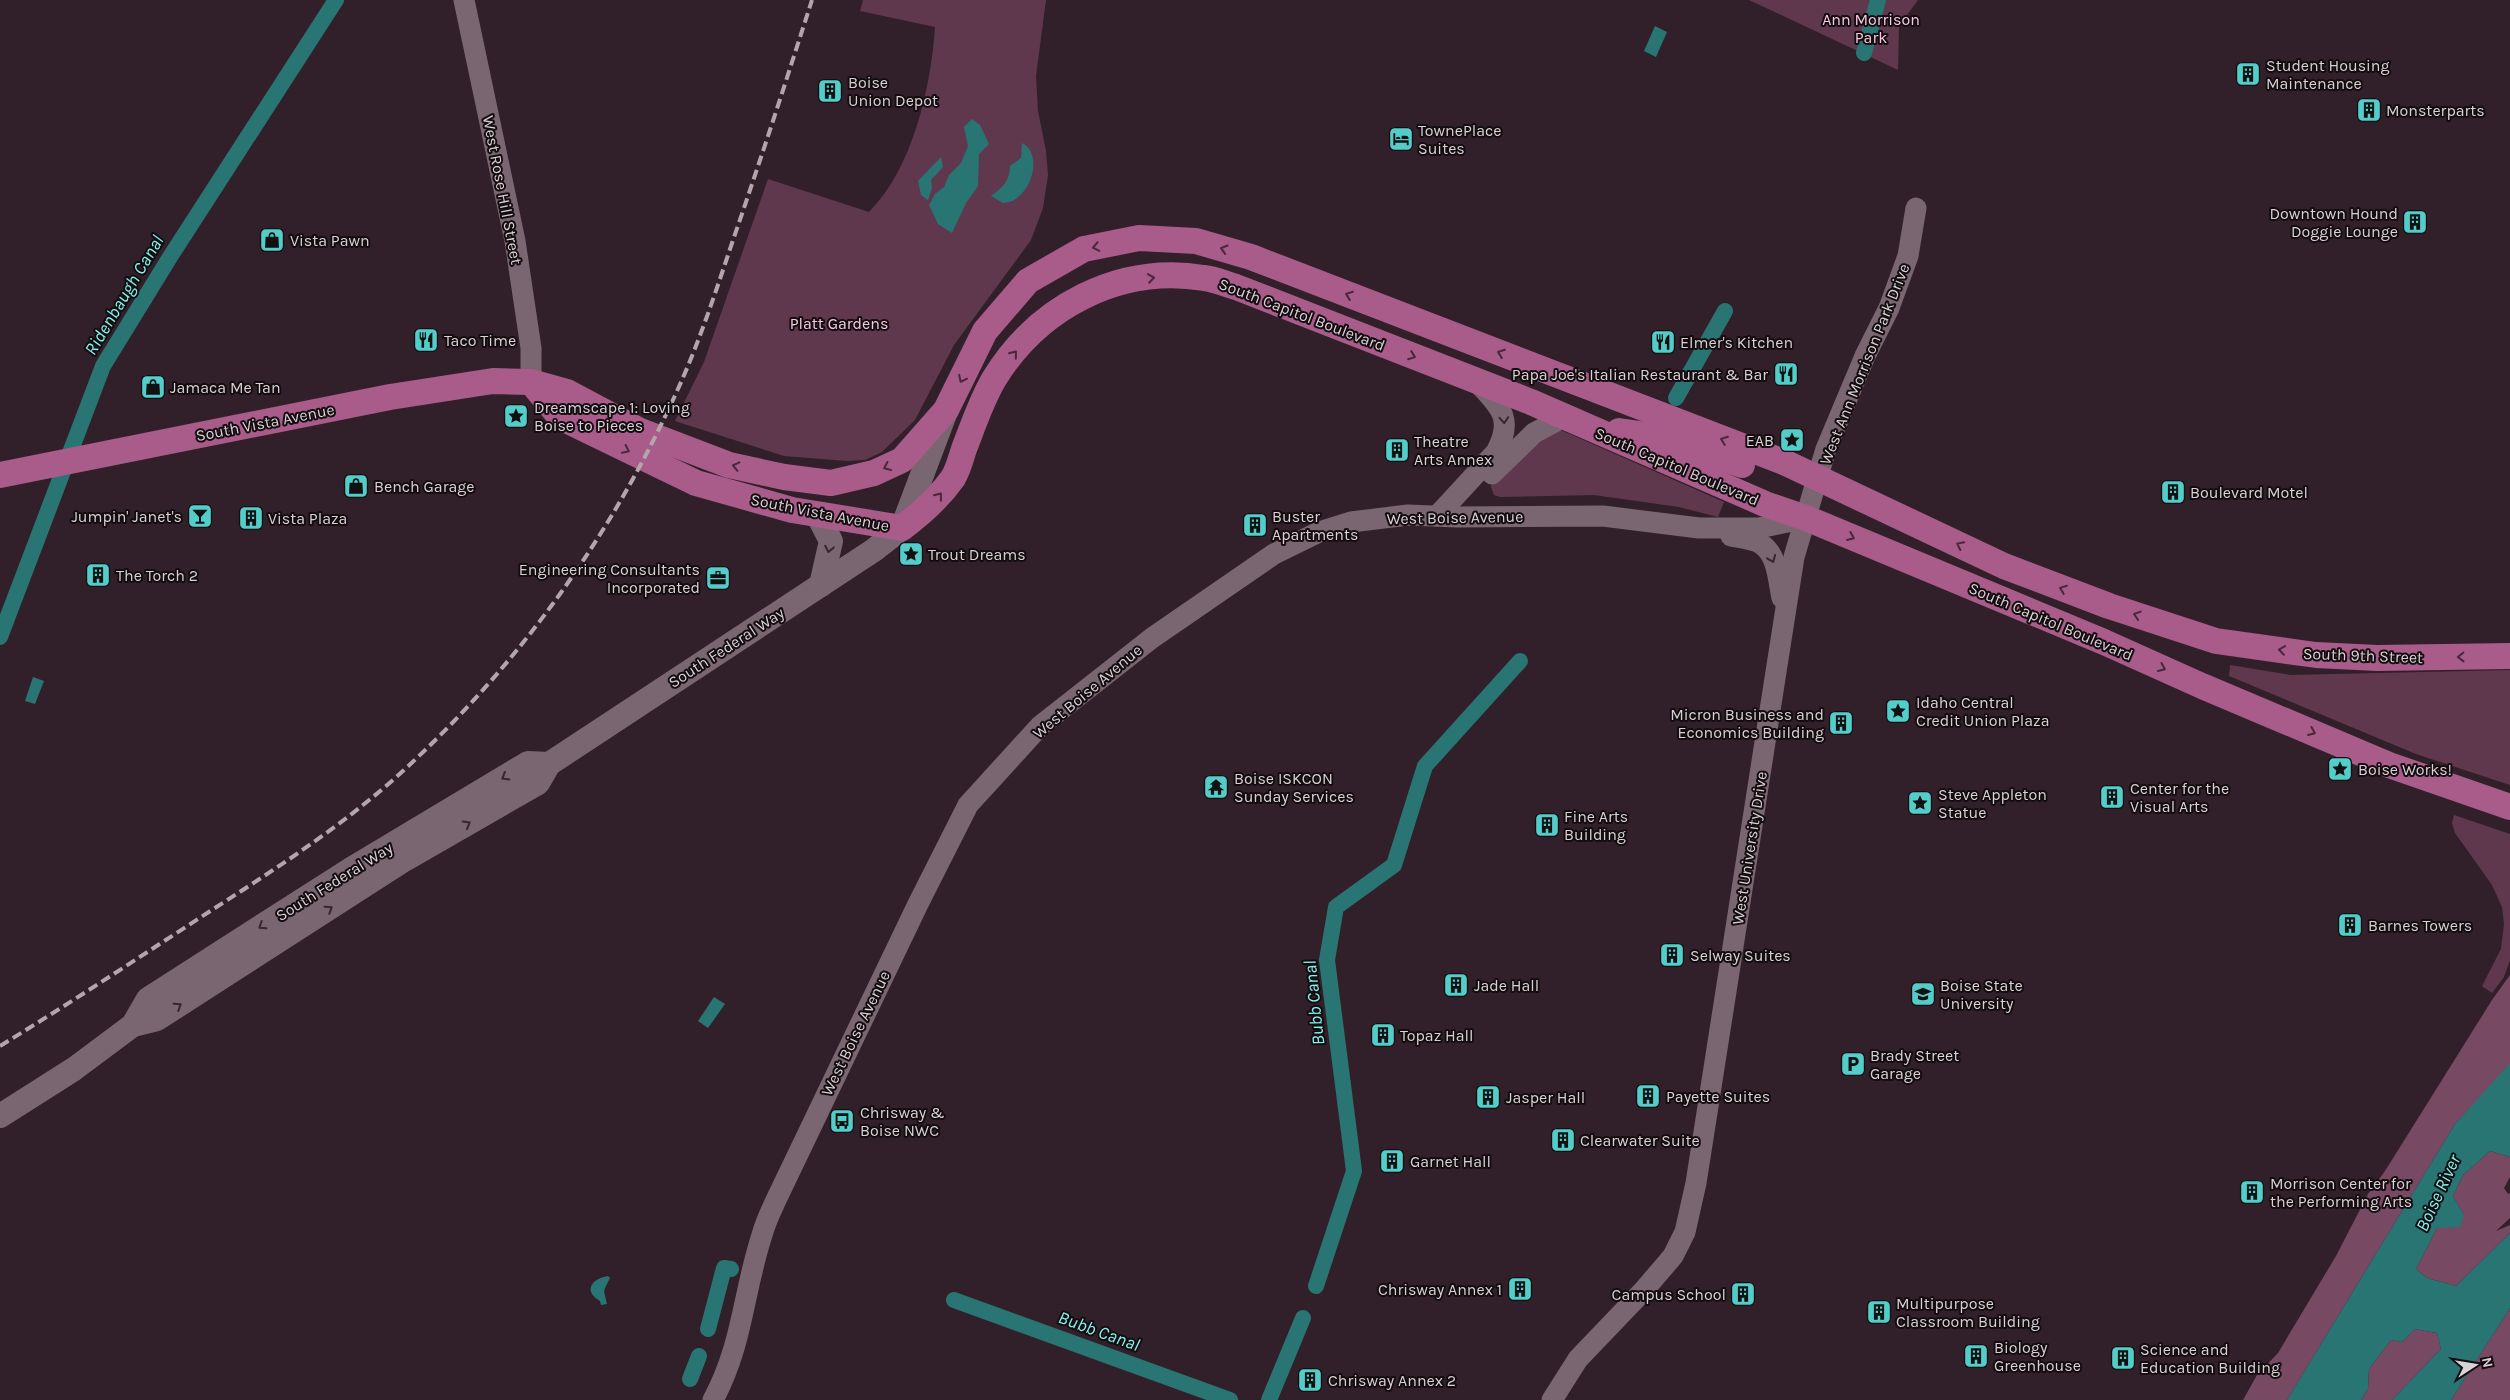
<svg xmlns="http://www.w3.org/2000/svg" width="2510" height="1400" font-family="Karla,sans-serif">
  <style>
    .green { fill: #60384e }
    .forest { fill: #784963 }
    .water { fill: #297573 }
    .lines { fill: none; stroke-linecap: round; stroke-linejoin: round }
    .canal { stroke: #297573; stroke-width: 16 }
    .tertiary { stroke: #7a6670; stroke-width: 21 }
    .secondary { stroke: #7a6670; stroke-width: 24 }
    .primary { stroke: #a95b8a; stroke-width: 26 }
    .rail { stroke: #b2a6ac; stroke-width: 4; stroke-dasharray: 10 5; stroke-linecap: butt }
    .oneway { stroke: #48283b }
    .oneway2 { stroke: #33282d }
    .labels { text-anchor: middle; stroke-width: 4; stroke-linejoin: round; paint-order: stroke }
    .park-label { font-size: 16px; fill: #f7c8e1; stroke: #140d10 }
    .poi-label { font-size: 16px; fill: #dbd0d6; stroke: #140d10; text-anchor: start }
    .street-label { font-size: 16px; fill: #dbd0d6; stroke: #140d10 }
    .water-label { font-size: 18px; font-style: italic; fill: #83f3ef; stroke: #140d10 }
  </style>
  <rect width="100%" height="100%" fill="#312029"/>
  <!-- green -->
  <g class="green">
    <path d="M863,0H1046L1036,76L1038,111L1046,151L1048,175L1043,208L1031,240L954,345L915,420L882,452L865,460L847,461L784,456L675,421L704,362L768,179L869,212C913,168 931,87 935,27L860,11Z"/>
    <path d="M1749,0H1918L1899,26L1898,70Z"/>
    <path d="M1554,429L1563,431L1724,502L1718,517L1679,507L1594,495L1500,497L1494,495L1491,487L1492,483Z"/>
    <path d="M2230,665L2291,675L2510,670V785L2416,754L2229,676Z"/>
    <path d="M2454,815L2510,834V960L2504,977L2492,993L2482,986L2501,949L2504,924L2502,907L2492,885L2455,833L2452,823Z"/>
  </g>
  <!-- forest -->
  <g class="forest">
    <path d="M2510,975V1066L2455,1124L2287,1400H2243L2257,1375L2278,1353L2336,1256L2368,1194L2385,1171L2492,1000Z"/>
    <path d="M2490,1151L2510,1157V1177L2504,1188L2508,1194L2510,1193V1218L2496,1231L2510,1225V1233L2456,1286L2427,1278L2416,1269L2437,1228L2464,1215L2453,1196L2463,1175Z"/>
    <path d="M2510,1308V1400H2451Z"/>
    <path d="M2415,1329L2437,1333L2441,1349L2392,1400H2361L2368,1389L2369,1369L2391,1340L2402,1342Z"/>
  </g>
  <!-- water -->
  <g class="water">
    <path d="M1655,26L1667,32L1656,57L1644,51Z"/>
    <path d="M972,119L980,125L989,144L979,154L978,186L966,203L952,233L938,224L929,205L935,194L944,187L949,175L961,163L968,146L964,127Z"/>
    <path d="M1022,143C1043,154 1032,190 1014,200C1012,202 1006,202 1003,203L991,196C1002,188 1010,181 1010,166L1021,158Z"/>
    <path d="M941,157L943,167L931,180L932,188L928,200L921,195L918,181Z"/>
    <path d="M33,677L44,681L35,704L25,701Z"/>
    <path d="M714,997L725,1004L708,1028L698,1021Z"/>
    <path d="M2510,1063V1157L2490,1151L2463,1175L2453,1196L2464,1215L2460,1227L2437,1228L2416,1269L2427,1278L2456,1286L2510,1233V1308L2451,1400H2392L2441,1349L2437,1333L2415,1329L2402,1342L2391,1340L2369,1369L2368,1389L2361,1400H2287L2455,1124Z"/>
    <path d="M608,1276L610,1278C602,1294 604,1288 607,1304L601,1305L600,1301C583,1291 591,1279 608,1276Z"/>
  </g>
  <g class="lines">
    <!-- canal -->
    <g class="canal">
      <path d="M1864,53L1878,0"/>
      <path d="M1676,398L1725,311"/>
      <path d="M0,637L103,366L170,257L336,0"/>
      <path d="M1316,1286L1354,1171L1327,960L1336,907L1394,865L1425,766L1520,661"/>
      <path d="M954,1300L1230,1400"/>
      <path d="M708,1329L724,1268L731,1269"/>
      <path d="M690,1379L699,1356"/>
      <path d="M1269,1400L1303,1318"/>
    </g>
    <!-- tertiary -->
    <g class="tertiary">
      <path d="M464,0L515,241L531,348V382"/>
      <path d="M1492,474L1534,433L1564,417"/>
      <path d="M1437,516L1496,452C1515,418 1499,406 1477,382"/>
      <path d="M1731,536C1740,538 1754,539 1761,544C1778,555 1778,580 1782,598"/>
      <path d="M713,1400C743,1344 743,1293 762,1235C765,1223 771,1211 776,1200L918,904L968,805L1040,726L1152,638L1274,554L1319,532L1351,522L1408,515L1458,517L1603,516L1699,528H1759L1806,518"/>
      <path d="M1552,1400L1578,1359L1644,1290L1673,1256L1685,1232L1696,1183L1794,557L1826,449L1865,356L1889,308L1908,256L1916,208"/>
    </g>
    <!-- secondary -->
    <g class="secondary">
      <path d="M817,514L831,541L821,585"/>
      <path d="M133,1025L157,1019L404,860L538,783L549,764L874,550L902,528L945,414"/>
      <path d="M0,1116L74,1069L133,1025L148,999L351,869L528,763L549,764"/>
    </g>
    <!-- primary -->
    <g class="primary">
      <path d="M531,382L560,417L696,483L792,510L902,528C922,513 939,498 953,478C958,470 961,458 964,449C973,426 981,401 994,379C1038,307 1119,264 1204,278C1214,279 1226,284 1236,287L1531,402L1765,504L1806,518L2104,642L2202,686L2389,765L2510,807"/>
      <path d="M1619,431L1661,437L1742,465"/>
      <path d="M0,475L390,397L493,381L531,382L567,392L640,431L729,465L784,477L831,483L874,473L902,460L946,410L985,331L1028,281L1084,249L1139,238L1196,241L1251,257L1786,463L2004,566L2109,606L2216,641L2316,655L2377,658L2510,656"/>
    </g>
    <!-- rail -->
    <path class="rail" d="M0,1046C67,1005 132,962 198,919C269,873 342,827 404,770C516,667 607,542 671,404C696,352 714,297 732,243C760,162 786,81 812,0"/>
  </g>
  <!-- one-way arrows -->
  <defs><path id="oneway-chevron" d="M-2-3.5L2.5 0L-2 3.5" fill="none" stroke-width="1.6" stroke-linecap="round" stroke-linejoin="round" transform="scale(1.25)"/></defs>
  <g class="oneway">
    <use href="#oneway-chevron" transform="translate(1096 247) rotate(169)"/>
    <use href="#oneway-chevron" transform="translate(1224 249) rotate(-163)"/>
    <use href="#oneway-chevron" transform="translate(1151 278) rotate(-8)"/>
    <use href="#oneway-chevron" transform="translate(1349 295) rotate(-159)"/>
    <use href="#oneway-chevron" transform="translate(1501 353) rotate(-159)"/>
    <use href="#oneway-chevron" transform="translate(1014 354) rotate(-51)"/>
    <use href="#oneway-chevron" transform="translate(1412 356) rotate(21)"/>
    <use href="#oneway-chevron" transform="translate(962 379) rotate(116)"/>
    <use href="#oneway-chevron" transform="translate(1724 440) rotate(-159)"/>
    <use href="#oneway-chevron" transform="translate(626 450) rotate(26)"/>
    <use href="#oneway-chevron" transform="translate(736 466) rotate(-167)"/>
    <use href="#oneway-chevron" transform="translate(887 467) rotate(155)"/>
    <use href="#oneway-chevron" transform="translate(939 496) rotate(-52)"/>
    <use href="#oneway-chevron" transform="translate(1851 537) rotate(23)"/>
    <use href="#oneway-chevron" transform="translate(1960 545) rotate(-154)"/>
    <use href="#oneway-chevron" transform="translate(2063 589) rotate(-159)"/>
    <use href="#oneway-chevron" transform="translate(2137 615) rotate(-162)"/>
    <use href="#oneway-chevron" transform="translate(2282 650) rotate(-172)"/>
    <use href="#oneway-chevron" transform="translate(2461 657) rotate(179)"/>
    <use href="#oneway-chevron" transform="translate(2162 668) rotate(24)"/>
    <use href="#oneway-chevron" transform="translate(2312 732) rotate(23)"/>
  </g>
  <g class="oneway2">
    <use href="#oneway-chevron" transform="translate(1504 420) rotate(86)"/>
    <use href="#oneway-chevron" transform="translate(829 549) rotate(101)"/>
    <use href="#oneway-chevron" transform="translate(1772 559) rotate(68)"/>
    <use href="#oneway-chevron" transform="translate(505 777) rotate(149)"/>
    <use href="#oneway-chevron" transform="translate(467 824) rotate(-30)"/>
    <use href="#oneway-chevron" transform="translate(329 909) rotate(-33)"/>
    <use href="#oneway-chevron" transform="translate(262 926) rotate(147)"/>
    <use href="#oneway-chevron" transform="translate(178 1006) rotate(-33)"/>
  </g>
  <!-- icons -->
  <defs>
    <symbol id="building-square" viewBox="-11 -11 22 22"><rect x="-9" y="-9" width="18" height="18" rx="4" fill="#53cdc9" stroke="#140d10"/><path d="M-4-6H4V6H1V3H-1V6H-4ZM-2.5-4.3h1.7v1.8h-1.7ZM.8-4.3h1.7v1.8H.8ZM-2.5-1h1.7V.8h-1.7ZM.8-1h1.7V.8H.8Z" fill="#111"/></symbol>
    <symbol id="hotel-square" viewBox="-11 -11 22 22"><rect x="-9" y="-9" width="18" height="18" rx="4" fill="#53cdc9" stroke="#140d10"/><path d="M-6-4.5h1.5V1H6V5H4.5V3h-9V5H-6ZM-4 0a1.8 1.8 0 1 1 3.6 0ZM.5 0V-2.5h3Q6-2.5 6 0Z" fill="#111"/></symbol>
    <symbol id="shop-square" viewBox="-11 -11 22 22"><rect x="-9" y="-9" width="18" height="18" rx="4" fill="#53cdc9" stroke="#140d10"/><path d="M-5-2.5h2.3a2.7 3.5 0 0 1 5.4 0H5L5.5 6h-11ZM-1.5-2.5h3a1.5 2.3 0 0 0-3 0Z" fill="#111"/></symbol>
    <symbol id="restaurant-square" viewBox="-11 -11 22 22"><rect x="-9" y="-9" width="18" height="18" rx="4" fill="#53cdc9" stroke="#140d10"/><path d="M-5-6h1v4h1v-4h1v4h1v-4h1v5L-1.5 .5V6h-2V.5L-5-1ZM5-6V6H3V1.5H1.5Q1.5-4 5-6Z" fill="#111"/></symbol>
    <symbol id="sight-square" viewBox="-11 -11 22 22"><rect x="-9" y="-9" width="18" height="18" rx="4" fill="#53cdc9" stroke="#140d10"/><path d="M0-6L1.8-2.2L6-1.7L2.9 1.2L3.7 5.4L0 3.3L-3.7 5.4L-2.9 1.2L-6-1.7L-1.8-2.2Z" fill="#111"/></symbol>
    <symbol id="bar-square" viewBox="-11 -11 22 22"><rect x="-9" y="-9" width="18" height="18" rx="4" fill="#53cdc9" stroke="#140d10"/><path d="M-6-5H6L.8 .8V4.5H3.5V6h-7V4.5H-.8V.8Z" fill="#111"/></symbol>
    <symbol id="office-square" viewBox="-11 -11 22 22"><rect x="-9" y="-9" width="18" height="18" rx="4" fill="#53cdc9" stroke="#140d10"/><path d="M-6-3h4V-5.5h4V-3h4V5H-6ZM-1-4.5V-3h2v-1.5ZM-6 0V1H6V0Z" fill="#111"/></symbol>
    <symbol id="temple-square" viewBox="-11 -11 22 22"><rect x="-9" y="-9" width="18" height="18" rx="4" fill="#53cdc9" stroke="#140d10"/><path d="M0-6L5-2H3V0L6.5 2.5H4V6H1.5V3h-3V6H-4V2.5H-6.5L-3 0V-2H-5Z" fill="#111"/></symbol>
    <symbol id="university-square" viewBox="-11 -11 22 22"><rect x="-9" y="-9" width="18" height="18" rx="4" fill="#53cdc9" stroke="#140d10"/><path d="M0-5L7-2L0 1L-7-2ZM-4 1L0 2.5L4 1V4Q0 6-4 4Z" fill="#111"/></symbol>
    <symbol id="parking-square" viewBox="-11 -11 22 22"><rect x="-9" y="-9" width="18" height="18" rx="4" fill="#53cdc9" stroke="#140d10"/><path d="M-3.5-5.5H1a3.5 3.5 0 0 1 0 7H-1V5.5H-3.5ZM-1-3.4V-.6H.8a1.4 1.4 0 0 0 0-2.8Z" fill="#111"/></symbol>
    <symbol id="bus-square" viewBox="-11 -11 22 22"><rect x="-9" y="-9" width="18" height="18" rx="4" fill="#53cdc9" stroke="#140d10"/><path d="M-5-6H5V4H4V6H2V4H-2V6H-4V4H-5ZM-3.5-4V0h7V-4ZM-3.5 1.2v1.5H-2V1.2ZM2 1.2v1.5H3.5V1.2Z" fill="#111"/></symbol>
  </defs>
  <g fill-rule="evenodd">
    <use href="#building-square" x="2234" y="60" width="28" height="28"/>
    <use href="#building-square" x="816" y="77" width="28" height="28"/>
    <use href="#building-square" x="2355" y="96" width="28" height="28"/>
    <use href="#hotel-square" x="1387" y="125" width="28" height="28"/>
    <use href="#building-square" x="2401" y="208" width="28" height="28"/>
    <use href="#shop-square" x="258" y="226" width="28" height="28"/>
    <use href="#restaurant-square" x="412" y="326" width="28" height="28"/>
    <use href="#restaurant-square" x="1649" y="328" width="28" height="28"/>
    <use href="#restaurant-square" x="1772" y="360" width="28" height="28"/>
    <use href="#shop-square" x="139" y="373" width="28" height="28"/>
    <use href="#sight-square" x="502" y="402" width="28" height="28"/>
    <use href="#sight-square" x="1778" y="426" width="28" height="28"/>
    <use href="#building-square" x="1383" y="436" width="28" height="28"/>
    <use href="#shop-square" x="342" y="472" width="28" height="28"/>
    <use href="#building-square" x="2159" y="478" width="28" height="28"/>
    <use href="#bar-square" x="186" y="502" width="28" height="28"/>
    <use href="#building-square" x="237" y="504" width="28" height="28"/>
    <use href="#building-square" x="1241" y="511" width="28" height="28"/>
    <use href="#sight-square" x="897" y="540" width="28" height="28"/>
    <use href="#building-square" x="84" y="561" width="28" height="28"/>
    <use href="#office-square" x="704" y="564" width="28" height="28"/>
    <use href="#sight-square" x="1884" y="697" width="28" height="28"/>
    <use href="#building-square" x="1827" y="709" width="28" height="28"/>
    <use href="#sight-square" x="2326" y="755" width="28" height="28"/>
    <use href="#temple-square" x="1202" y="773" width="28" height="28"/>
    <use href="#building-square" x="2098" y="783" width="28" height="28"/>
    <use href="#sight-square" x="1906" y="789" width="28" height="28"/>
    <use href="#building-square" x="1533" y="811" width="28" height="28"/>
    <use href="#building-square" x="2336" y="911" width="28" height="28"/>
    <use href="#building-square" x="1658" y="941" width="28" height="28"/>
    <use href="#building-square" x="1442" y="971" width="28" height="28"/>
    <use href="#university-square" x="1909" y="980" width="28" height="28"/>
    <use href="#building-square" x="1369" y="1021" width="28" height="28"/>
    <use href="#parking-square" x="1839" y="1050" width="28" height="28"/>
    <use href="#building-square" x="1634" y="1082" width="28" height="28"/>
    <use href="#building-square" x="1474" y="1083" width="28" height="28"/>
    <use href="#bus-square" x="828" y="1107" width="28" height="28"/>
    <use href="#building-square" x="1549" y="1126" width="28" height="28"/>
    <use href="#building-square" x="1378" y="1147" width="28" height="28"/>
    <use href="#building-square" x="2238" y="1178" width="28" height="28"/>
    <use href="#building-square" x="1506" y="1275" width="28" height="28"/>
    <use href="#building-square" x="1729" y="1280" width="28" height="28"/>
    <use href="#building-square" x="1865" y="1298" width="28" height="28"/>
    <use href="#building-square" x="1962" y="1342" width="28" height="28"/>
    <use href="#building-square" x="2109" y="1344" width="28" height="28"/>
    <use href="#building-square" x="1296" y="1366" width="28" height="28"/>
  </g>
  <g class="labels">
    <!-- park labels -->
    <g class="park-label">
      <text x="1871" y="25">Ann Morrison<tspan x="1871" dy="18">Park</tspan></text>
      <text x="839" y="329">Platt Gardens</text>
    </g>
    <!-- poi labels -->
    <g class="poi-label">
      <text x="2266" y="71">Student Housing<tspan x="2266" dy="18">Maintenance</tspan></text>
      <text x="848" y="88">Boise<tspan x="848" dy="18">Union Depot</tspan></text>
      <text x="2386" y="116">Monsterparts</text>
      <text x="1418" y="136">TownePlace<tspan x="1418" dy="18">Suites</tspan></text>
      <text x="2398" y="219" text-anchor="end">Downtown Hound<tspan x="2398" dy="18">Doggie Lounge</tspan></text>
      <text x="290" y="246">Vista Pawn</text>
      <text x="444" y="346">Taco Time</text>
      <text x="1680" y="348">Elmer's Kitchen</text>
      <text x="1768" y="380" text-anchor="end">Papa Joe's Italian Restaurant &amp; Bar</text>
      <text x="170" y="393">Jamaca Me Tan</text>
      <text x="534" y="413">Dreamscape 1: Loving<tspan x="534" dy="18">Boise to Pieces</tspan></text>
      <text x="1774" y="446" text-anchor="end">EAB</text>
      <text x="1414" y="447">Theatre<tspan x="1414" dy="18">Arts Annex</tspan></text>
      <text x="374" y="492">Bench Garage</text>
      <text x="2190" y="498">Boulevard Motel</text>
      <text x="182" y="522" text-anchor="end">Jumpin' Janet's</text>
      <text x="1272" y="522">Buster<tspan x="1272" dy="18">Apartments</tspan></text>
      <text x="268" y="524">Vista Plaza</text>
      <text x="928" y="560">Trout Dreams</text>
      <text x="700" y="575" text-anchor="end">Engineering Consultants<tspan x="700" dy="18">Incorporated</tspan></text>
      <text x="116" y="581">The Torch 2</text>
      <text x="1916" y="708">Idaho Central<tspan x="1916" dy="18">Credit Union Plaza</tspan></text>
      <text x="1824" y="720" text-anchor="end">Micron Business and<tspan x="1824" dy="18">Economics Building</tspan></text>
      <text x="2358" y="775">Boise Works!</text>
      <text x="1234" y="784">Boise ISKCON<tspan x="1234" dy="18">Sunday Services</tspan></text>
      <text x="2130" y="794">Center for the<tspan x="2130" dy="18">Visual Arts</tspan></text>
      <text x="1938" y="800">Steve Appleton<tspan x="1938" dy="18">Statue</tspan></text>
      <text x="1564" y="822">Fine Arts<tspan x="1564" dy="18">Building</tspan></text>
      <text x="2368" y="931">Barnes Towers</text>
      <text x="1690" y="961">Selway Suites</text>
      <text x="1474" y="991">Jade Hall</text>
      <text x="1940" y="991">Boise State<tspan x="1940" dy="18">University</tspan></text>
      <text x="1400" y="1041">Topaz Hall</text>
      <text x="1870" y="1061">Brady Street<tspan x="1870" dy="18">Garage</tspan></text>
      <text x="1666" y="1102">Payette Suites</text>
      <text x="1506" y="1103">Jasper Hall</text>
      <text x="860" y="1118">Chrisway &amp;<tspan x="860" dy="18">Boise NWC</tspan></text>
      <text x="1580" y="1146">Clearwater Suite</text>
      <text x="1410" y="1167">Garnet Hall</text>
      <text x="2270" y="1189">Morrison Center for<tspan x="2270" dy="18">the Performing Arts</tspan></text>
      <text x="1502" y="1295" text-anchor="end">Chrisway Annex 1</text>
      <text x="1726" y="1300" text-anchor="end">Campus School</text>
      <text x="1896" y="1309">Multipurpose<tspan x="1896" dy="18">Classroom Building</tspan></text>
      <text x="1994" y="1353">Biology<tspan x="1994" dy="18">Greenhouse</tspan></text>
      <text x="2140" y="1355">Science and<tspan x="2140" dy="18">Education Building</tspan></text>
      <text x="1328" y="1386">Chrisway Annex 2</text>
    </g>
    <!-- street labels -->
    <g class="street-label">
      <text transform="translate(503 190) rotate(79)" y="6">West Rose Hill Street</text>
      <text transform="translate(1302 314) rotate(21)" y="6">South Capitol Boulevard</text>
      <text transform="translate(1864 364) rotate(-68)" y="6">West Ann Morrison Park Drive</text>
      <text transform="translate(265 422) rotate(-11)" y="6">South Vista Avenue</text>
      <text transform="translate(1677 466) rotate(23)" y="6">South Capitol Boulevard</text>
      <text transform="translate(820 512) rotate(11)" y="6">South Vista Avenue</text>
      <text transform="translate(1455 517) rotate(-1)" y="6">West Boise Avenue</text>
      <text transform="translate(2051 621) rotate(23)" y="6">South Capitol Boulevard</text>
      <text transform="translate(726 647) rotate(-33)" y="6">South Federal Way</text>
      <text transform="translate(2363 655) rotate(2)" y="6">South 9th Street</text>
      <text transform="translate(1087 691) rotate(-40)" y="6">West Boise Avenue</text>
      <text transform="translate(1749 848) rotate(-81)" y="6">West University Drive</text>
      <text transform="translate(334 881) rotate(-32)" y="6">South Federal Way</text>
      <text transform="translate(855 1033) rotate(-64)" y="6">West Boise Avenue</text>
    </g>
    <!-- water labels -->
    <g class="water-label">
      <text transform="translate(124 295) rotate(-59)" y="6">Ridenbaugh Canal</text>
      <text transform="translate(1314 1003) rotate(-96)" y="6">Bubb Canal</text>
      <text transform="translate(2438 1193) rotate(-65)" y="6">Boise River</text>
      <text transform="translate(1099 1331) rotate(20)" y="6">Bubb Canal</text>
    </g>
  </g>
  <!-- north arrow -->
  <g transform="translate(2475 1365) rotate(78)" stroke="#140d10" stroke-width="4" paint-order="stroke">
  <path d="M0-4L9 19L0 12L-9 19Z" fill="#dbd0d6"/>
  <text y="-8" font-size="14" font-weight="bold" text-anchor="middle" fill="#dbd0d6">N</text>
  </g>
</svg>
